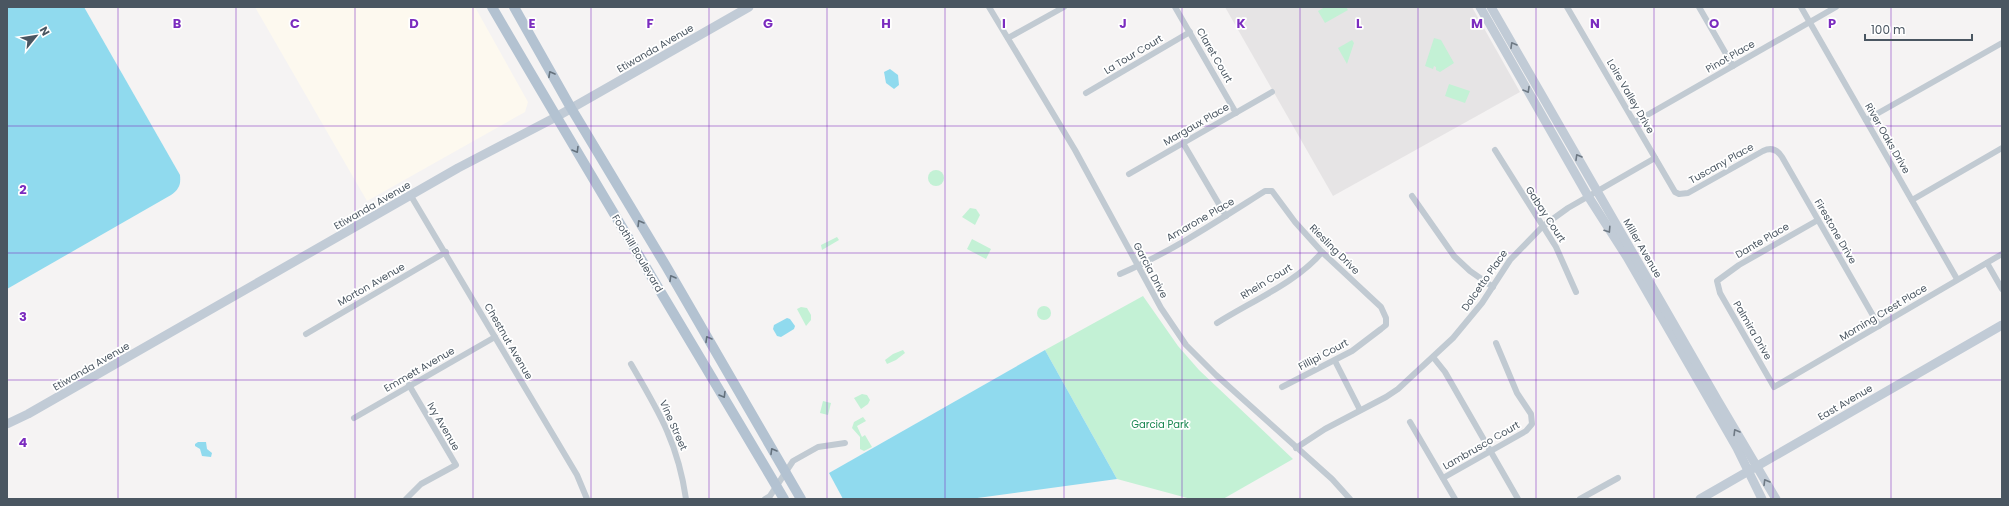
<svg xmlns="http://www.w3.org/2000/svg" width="2009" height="506" font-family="Poppins,sans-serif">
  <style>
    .commercial { fill: #fdf9ef }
    .education { fill: #e6e4e5 }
    .green { fill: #c3f1d5 }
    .water { fill: #90daee }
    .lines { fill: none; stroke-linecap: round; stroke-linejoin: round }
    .street { stroke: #c1cad2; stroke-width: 6 }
    .secondary { stroke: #c1cbd6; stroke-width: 9 }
    .primary { stroke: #b3c2d1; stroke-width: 10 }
    .oneway { stroke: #6e7984 }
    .oneway2 { stroke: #64717d }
    .grid { fill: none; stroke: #7b2cbf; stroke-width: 1; stroke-opacity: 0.55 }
    .labels { text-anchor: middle; stroke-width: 3.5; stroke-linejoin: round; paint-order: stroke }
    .street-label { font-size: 10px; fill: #4a5661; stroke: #fff }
    .park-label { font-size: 10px; fill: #17864f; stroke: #fff }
    .grid-label { font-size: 13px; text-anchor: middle; font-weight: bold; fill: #7b2cbf; stroke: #fff; stroke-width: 3.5; stroke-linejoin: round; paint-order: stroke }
  </style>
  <rect width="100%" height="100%" fill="#f5f3f3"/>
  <!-- commercial -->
  <path class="commercial" d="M255,7H475L528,102L525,112L367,201Z"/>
  <!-- education -->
  <path class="education" d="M1225,7H1472L1520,92L1333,196Z"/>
  <!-- green -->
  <g class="green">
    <path d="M1325,7H1346L1348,10L1325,23L1318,11Z"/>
    <path d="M1434,38L1441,40L1454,63L1440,72L1436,70V67L1434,66L1433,69L1425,66Z"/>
    <path d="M1352,40L1354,43L1347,64L1338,48Z"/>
    <path d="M1449,84L1470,91L1465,103L1445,96Z"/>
    <circle cx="936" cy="178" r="8"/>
    <path d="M970,208L976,209L980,215L975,225L962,217Z"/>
    <path d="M837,237L839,240L822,250L821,245Z"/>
    <path d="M972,239L991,249L986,259L967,249Z"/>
    <path d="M1143,296L1178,346L1199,370L1293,459L1223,499H1191L1117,479L1045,350Z"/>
    <circle cx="1044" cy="313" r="7"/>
    <path d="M801,307L807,308L811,315V320L806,326L797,309Z"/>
    <path d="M903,350L905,353L896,360L887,364L885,360L893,354Z"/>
    <path d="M862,394L867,395L870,400L868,404L861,409L854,398Z"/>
    <path d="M823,401L831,403L828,415L820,413Z"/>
    <path d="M863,417L866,421L857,426L862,437L865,435L872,447L864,451L860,449V437L852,428L854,422Z"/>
  </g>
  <!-- water -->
  <g class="water">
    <path d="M7,7H84L180,175C181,185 179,189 171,195L7,289Z"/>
    <path d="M890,69L898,75L899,85L894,89L886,83L884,72Z"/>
    <path d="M787,318L790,319L795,326L794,329L781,337L777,336L773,329L774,325Z"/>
    <path d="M1045,350L1117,479L970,499H843L829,473Z"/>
    <path d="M198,442H206L207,449L212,453L211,457L202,456L200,449L195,446V444Z"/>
  </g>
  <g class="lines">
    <!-- street -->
    <g class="street">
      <path d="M989,7L1075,150L1161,308L1186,345L1216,375L1332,479L1350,499"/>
      <path d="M1175,7L1236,113"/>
      <path d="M1567,7L1675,192L1679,194L1688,193L1763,151C1771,147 1777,149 1782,157L1879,326"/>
      <path d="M1699,7L1733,66"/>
      <path d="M1801,7L1957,279"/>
      <path d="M1008,38L1064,7"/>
      <path d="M1086,93L1190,32"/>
      <path d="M1866,120L2002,43"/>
      <path d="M1635,122L1836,7"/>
      <path d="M1183,143L1226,216"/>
      <path d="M1495,150L1556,247L1576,292"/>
      <path d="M1129,174L1272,92"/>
      <path d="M411,196L577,475L587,499"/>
      <path d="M1412,196L1454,256L1470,271L1493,287"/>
      <path d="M1912,200L2002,148"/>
      <path d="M1818,220L1739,265L1717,281L1720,293L1774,387L2002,254"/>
      <path d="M1987,263L2002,289"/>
      <path d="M1120,274C1171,252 1219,220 1265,191H1272L1295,222L1322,252L1381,307L1386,318V325L1381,329L1352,351L1282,387"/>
      <path d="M1217,323C1250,302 1299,281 1322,252"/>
      <path d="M306,334L446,252"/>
      <path d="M1433,357L1445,372L1518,499"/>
      <path d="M1335,361L1360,410"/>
      <path d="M631,364C659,412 678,443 686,499"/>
      <path d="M354,418L495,337"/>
      <path d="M1410,422L1455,499"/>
      <path d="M1296,448L1325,429L1386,397L1398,389L1453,338L1482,303L1510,260L1543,226L1568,208L1655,158"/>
      <path d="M1443,478L1526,431L1532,424L1531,414L1517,393L1496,343"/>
      <path d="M406,499L421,484L456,465L409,385"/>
      <path d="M765,499L770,496L793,461L818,447L845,443"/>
      <path d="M1580,499L1618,478"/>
    </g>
    <!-- secondary -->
    <g class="secondary">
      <path d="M1480,7L1588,196L1627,257L1737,448L1762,499"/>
      <path d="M1491,7L1718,401L1776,499"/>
      <path d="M7,424L28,414L458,168L556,117L749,7"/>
      <path d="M1700,499L2002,325"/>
    </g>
    <!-- primary -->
    <g class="primary">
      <path d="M492,7C588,172 687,335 784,499"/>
      <path d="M514,7L571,108L666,266L801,499"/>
    </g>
  </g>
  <!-- one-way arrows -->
  <defs><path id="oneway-chevron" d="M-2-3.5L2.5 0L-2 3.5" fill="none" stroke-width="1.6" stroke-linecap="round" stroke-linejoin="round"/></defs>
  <g class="oneway">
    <use href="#oneway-chevron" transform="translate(1513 45) rotate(-120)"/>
    <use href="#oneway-chevron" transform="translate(1527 90) rotate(60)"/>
    <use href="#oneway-chevron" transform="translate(1578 157) rotate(-120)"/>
    <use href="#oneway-chevron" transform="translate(1608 230) rotate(57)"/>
    <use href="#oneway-chevron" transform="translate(1736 432) rotate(-121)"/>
    <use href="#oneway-chevron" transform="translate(1766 482) rotate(-121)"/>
  </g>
  <g class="oneway2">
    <use href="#oneway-chevron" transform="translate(551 74) rotate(-119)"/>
    <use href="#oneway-chevron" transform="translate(576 150) rotate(59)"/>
    <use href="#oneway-chevron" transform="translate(640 223) rotate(-121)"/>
    <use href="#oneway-chevron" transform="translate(672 278) rotate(-120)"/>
    <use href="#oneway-chevron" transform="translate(708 339) rotate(-120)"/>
    <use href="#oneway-chevron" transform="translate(723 395) rotate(59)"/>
    <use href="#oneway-chevron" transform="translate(773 451) rotate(-120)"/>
  </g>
  <!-- grid -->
  <path class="grid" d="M118,7V499M236,7V499M355,7V499M473,7V499M591,7V499M709,7V499M827,7V499M945,7V499M1064,7V499M1182,7V499M1300,7V499M1418,7V499M1536,7V499M1654,7V499M1773,7V499M1891,7V499M7,126H2002M7,253H2002M7,380H2002"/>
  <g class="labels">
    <!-- street labels -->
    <g class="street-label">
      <text transform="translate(655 48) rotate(-30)" y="4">Etiwanda Avenue</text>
      <text transform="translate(1133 54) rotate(-31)" y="4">La Tour Court</text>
      <text transform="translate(1215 55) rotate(60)" y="4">Claret Court</text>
      <text transform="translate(1730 56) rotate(-30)" y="4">Pinot Place</text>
      <text transform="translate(1631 96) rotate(60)" y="4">Loire Valley Drive</text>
      <text transform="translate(1196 124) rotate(-30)" y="4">Margaux Place</text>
      <text transform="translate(1888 138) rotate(60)" y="4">River Oaks Drive</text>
      <text transform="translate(1721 163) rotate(-29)" y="4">Tuscany Place</text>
      <text transform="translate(372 205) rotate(-30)" y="4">Etiwanda Avenue</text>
      <text transform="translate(1546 214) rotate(57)" y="4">Gabay Court</text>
      <text transform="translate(1200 219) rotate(-30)" y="4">Amarone Place</text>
      <text transform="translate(1836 231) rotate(60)" y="4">Firestone Drive</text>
      <text transform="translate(1762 240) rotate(-30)" y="4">Dante Place</text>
      <text transform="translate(1643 248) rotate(60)" y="4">Miller Avenue</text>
      <text transform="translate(1335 249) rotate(45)" y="4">Riesling Drive</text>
      <text transform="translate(638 253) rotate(59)" y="4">Foothill Boulevard</text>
      <text transform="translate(1151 270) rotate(62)" y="4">Garcia Drive</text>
      <text transform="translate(1484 280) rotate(-55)" y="4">Dolcetto Place</text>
      <text transform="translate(1266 281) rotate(-31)" y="4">Rhein Court</text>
      <text transform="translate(371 284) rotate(-30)" y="4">Morton Avenue</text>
      <text transform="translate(1883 312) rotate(-31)" y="4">Morning Crest Place</text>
      <text transform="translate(1753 330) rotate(60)" y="4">Palmira Drive</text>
      <text transform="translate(509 341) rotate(60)" y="4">Chestnut Avenue</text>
      <text transform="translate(1323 354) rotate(-28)" y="4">Fillipi Court</text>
      <text transform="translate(91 366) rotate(-30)" y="4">Etiwanda Avenue</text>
      <text transform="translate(419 369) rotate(-30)" y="4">Emmett Avenue</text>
      <text transform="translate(1845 402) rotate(-30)" y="4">East Avenue</text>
      <text transform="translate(674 425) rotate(66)" y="4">Vine Street</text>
      <text transform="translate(444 426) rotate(60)" y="4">Ivy Avenue</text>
      <text transform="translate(1481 445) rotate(-30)" y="4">Lambrusco Court</text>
    </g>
    <!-- park labels -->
    <g class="park-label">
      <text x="1160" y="428">Garcia Park</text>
    </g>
  </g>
  <g class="grid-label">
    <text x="177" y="28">B</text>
    <text x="295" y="28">C</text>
    <text x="414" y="28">D</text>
    <text x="532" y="28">E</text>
    <text x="650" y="28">F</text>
    <text x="768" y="28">G</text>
    <text x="886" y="28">H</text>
    <text x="1004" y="28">I</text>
    <text x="1123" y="28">J</text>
    <text x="1241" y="28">K</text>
    <text x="1359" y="28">L</text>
    <text x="1477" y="28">M</text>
    <text x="1595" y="28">N</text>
    <text x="1714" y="28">O</text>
    <text x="1832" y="28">P</text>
    <text x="23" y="194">2</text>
    <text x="23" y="321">3</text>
    <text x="23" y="447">4</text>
  </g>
  <!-- border -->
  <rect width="2009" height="506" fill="none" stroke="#4a5661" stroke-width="16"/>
  <!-- north arrow -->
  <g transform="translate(36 36) rotate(60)" stroke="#ffffff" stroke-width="3" paint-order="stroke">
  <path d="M0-3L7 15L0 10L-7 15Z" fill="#4a5661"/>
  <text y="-6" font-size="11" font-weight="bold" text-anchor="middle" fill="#4a5661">N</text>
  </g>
  <!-- scale -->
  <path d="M1865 34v6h107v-6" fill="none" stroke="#4a5661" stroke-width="2"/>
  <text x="1871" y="34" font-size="12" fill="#4a5661" stroke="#ffffff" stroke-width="3" paint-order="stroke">100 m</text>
</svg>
